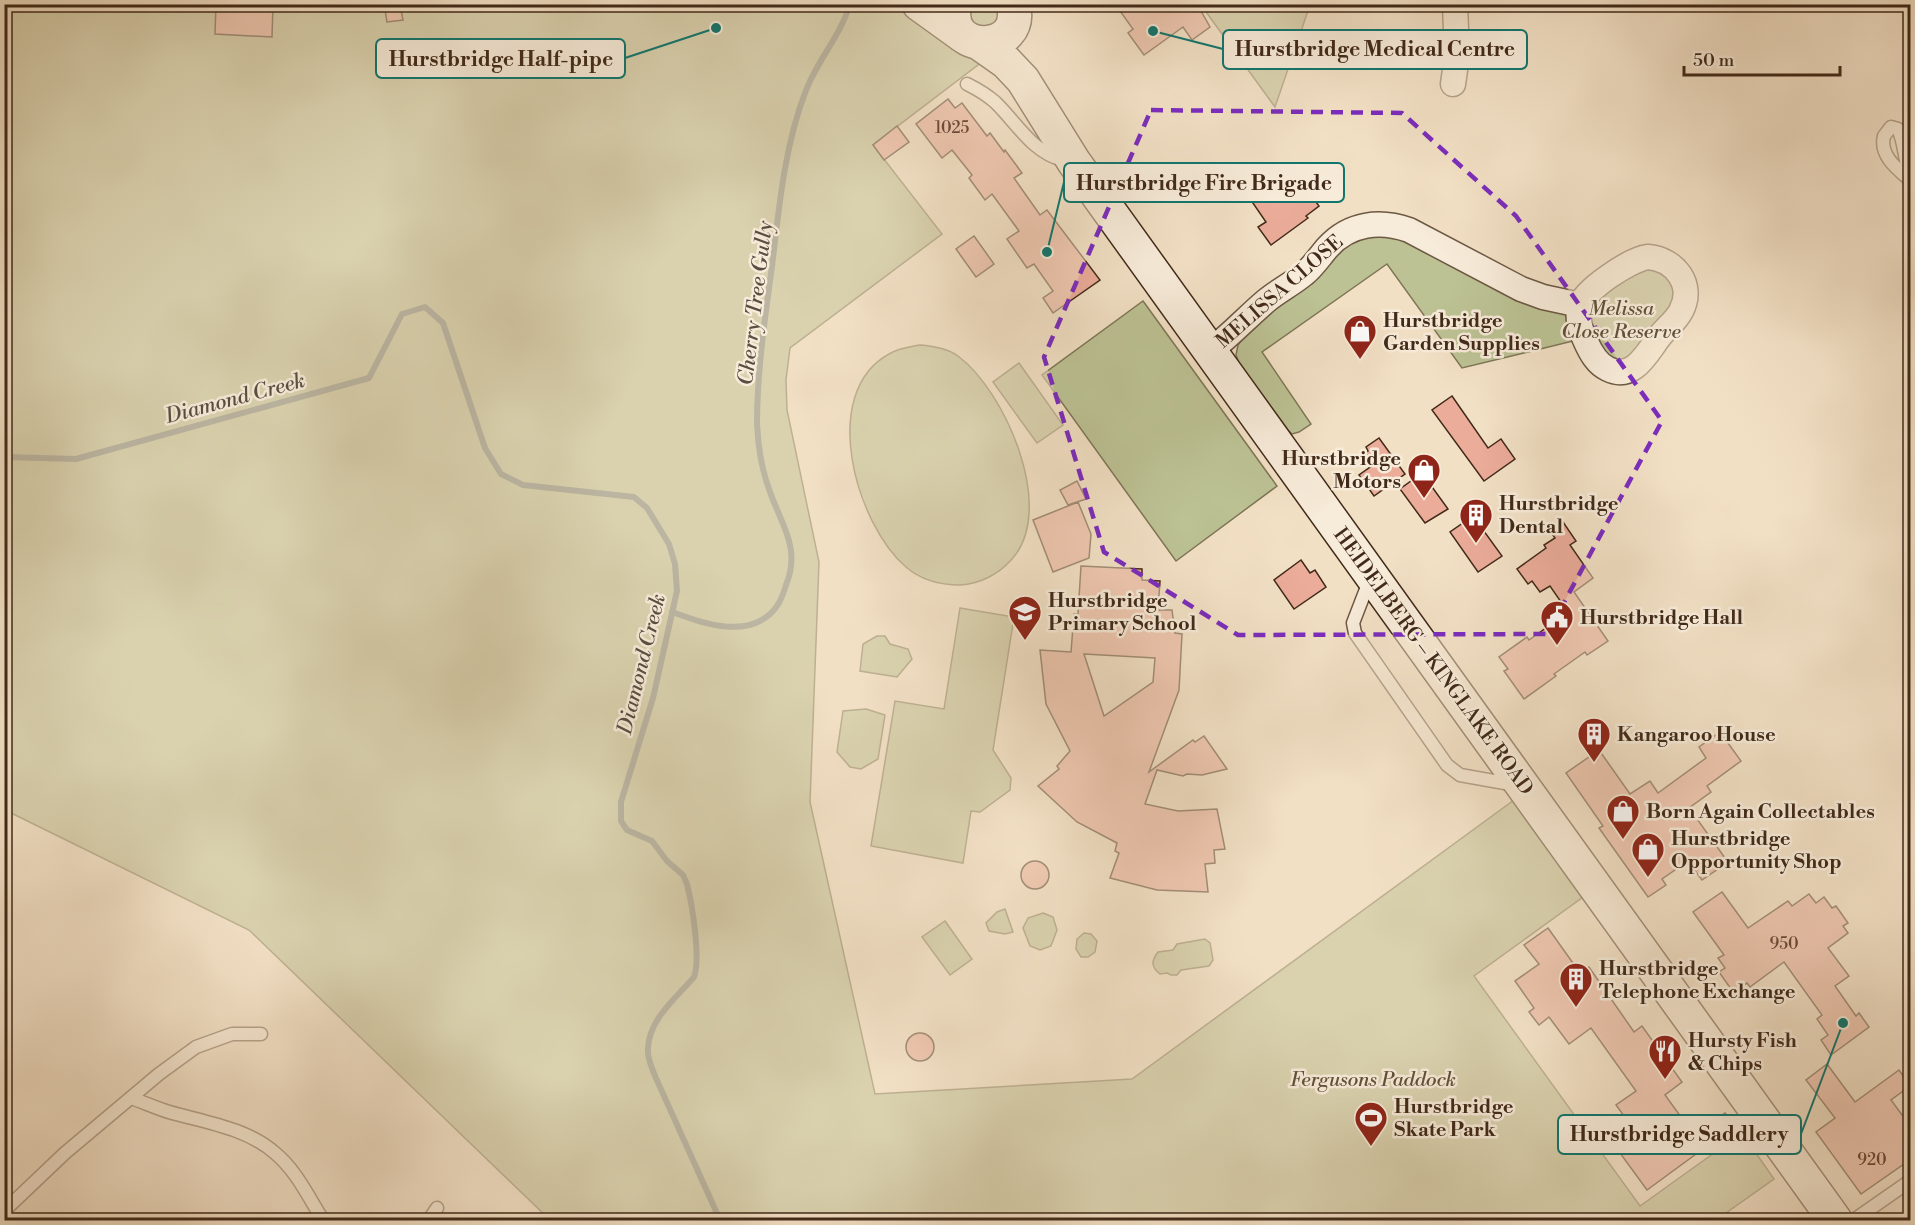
<svg xmlns="http://www.w3.org/2000/svg" width="1915" height="1225" font-family="'Libre Bodoni',serif">
  <style>
    .green { fill: #bcc294; stroke: #7e7656; stroke-width: 1.5 }
    .lines { fill: none; stroke-linecap: round; stroke-linejoin: round }
    .stream { stroke: #788279; stroke-width: 6 }
    .building { fill: #ebac9a; stroke: #412a19; stroke-width: 1.5; fill-rule: evenodd }
    .lane-casing { stroke: #6d5844; stroke-width: 15 }
    .street-casing { stroke: #6d5844; stroke-width: 27 }
    .secondary-casing { stroke: #412a19; stroke-width: 36 }
    .lane { stroke: #f7ebd9; stroke-width: 12 }
    .street { stroke: #f7ebd9; stroke-width: 24 }
    .secondary { stroke: #f7ebd9; stroke-width: 33 }
    .marked { fill: none; stroke: #7b2cbf; stroke-width: 4.5; stroke-dasharray: 12 8; stroke-linejoin: round }
    .labels { text-anchor: middle; stroke-width: 5; stroke-linejoin: round; paint-order: stroke }
    .number-label { font-size: 16px; fill: #6c4a39 }
    .street-label { font-size: 20px; fill: #412a19; stroke: #f7ebd9 }
    .park-label { font-size: 20px; font-style: italic; fill: #605038; stroke: #f7ebd9 }
    .poi-label { font-size: 20px; font-weight: bold; fill: #412a19; stroke: #f7ebd9; text-anchor: start }
    .water-label { font-size: 21px; font-style: italic; fill: #584e41; stroke: #f7ebd9 }
    .leader { fill: none; stroke: #0f766e; stroke-width: 2 }
    .callout-dot { fill: #0f766e; stroke: #f7ebd9; stroke-width: 2 }
    .callout { fill: #f7ebd9; stroke: #0f766e; stroke-width: 2 }
    .callout-label { font-size: 21px; text-anchor: middle; font-weight: bold; fill: #412a19 }
  </style>
  <rect width="100%" height="100%" fill="#f2e0c5"/>
  <filter id="stains"><feTurbulence type="fractalNoise" baseFrequency=".00333" numOctaves="4"/><feColorMatrix values="0 0 0 0 .2 0 0 0 0 .09 0 0 0 0 .02 0 0 0 .5 -.17"/></filter>
  <radialGradient id="worn" r=".72"><stop offset=".6" stop-color="#630" stop-opacity="0"/><stop offset="1" stop-color="#630" stop-opacity=".3"/></radialGradient>
  <!-- green -->
  <g class="green">
    <path d="M967,4L1000,5L1001,11L994,27H973Z"/>
    <path d="M4,5H895L919,21L987,58L873,145L942,234L790,348L786,380L787,410L819,562L810,802L875,1094L1132,1079L1514,800L1583,897L1474,976L1640,1206L1742,1133L1774,1179L1716,1220H550L249,930L5,810Z"/>
    <path d="M1201,5H1310L1275,107Z"/>
    <path d="M1392,234L1565,314L1577,340L1462,368L1387,264L1262,352L1311,424L1299,432L1292,434L1288,430L1239,363L1236,355L1238,345L1257,320L1330,257L1356,237Z"/>
    <path d="M1644,265L1670,275L1676,299L1630,360H1606L1588,317L1596,297Z"/>
    <path d="M1143,301L1277,486L1176,561L1042,375Z"/>
    <path d="M920,345C933,346 947,348 958,356C1005,391 1057,509 1012,559C999,574 980,584 960,585C941,585 921,580 906,567C856,524 818,393 889,354C899,348 909,347 920,345Z"/>
    <path d="M1019,363L1063,425L1037,443L993,382Z"/>
    <path d="M960,608L1014,617L993,750L1011,778L1010,790L980,812L971,811L963,863L871,846L895,701L944,709Z"/>
    <path d="M877,636H885L890,644L908,649L912,659L897,677L860,671L863,644Z"/>
    <path d="M866,709L885,715L878,759L861,769L850,767L837,752L843,711Z"/>
    <path d="M1005,909L1013,932L1005,934L989,931L986,923L997,912Z"/>
    <path d="M1043,913L1053,917L1057,930L1051,946L1040,950L1030,946L1023,928L1028,918Z"/>
    <path d="M945,921L972,959L950,975L922,937Z"/>
    <path d="M1084,933L1091,934L1097,941L1095,952L1088,957H1081L1076,949L1077,939Z"/>
    <path d="M1205,939L1210,943L1213,960L1209,966L1181,970L1177,975H1171L1167,973L1160,974C1151,967 1151,961 1158,952L1173,950L1177,944Z"/>
  </g>
  <g class="lines">
    <!-- stream -->
    <g class="stream">
      <path d="M4,457L76,459L369,378L402,314L425,307L443,323L485,448L501,474L523,485L634,497L647,508L669,544L675,564L677,591L653,698L621,802V821L627,830L652,841L667,861L683,875L687,884C692,904 701,958 694,977C677,997 648,1020 648,1049C647,1058 652,1068 655,1076L720,1220"/>
      <path d="M672,612C705,624 752,641 777,606C781,600 784,592 786,585C802,546 779,522 768,486C761,466 758,445 757,424C757,371 765,318 772,266C779,209 784,148 805,93C816,62 840,37 850,4"/>
    </g>
  </g>
  <!-- building -->
  <g class="building">
    <path d="M216,4H273L272,37L215,34Z"/>
    <path d="M384,4H400L403,20L387,22Z"/>
    <path d="M1129,4H1197L1210,27L1192,40L1183,27L1144,55L1128,33L1133,29L1120,11Z"/>
    <path d="M948,99L955,108L962,103L987,136L990,133L1004,152L1005,150L1022,173L1014,178L1040,215L1047,210L1100,280L1053,313L1043,298L1053,291L1034,264L1027,268L1007,239L1019,231L992,194L985,200L969,178L972,175L952,150L942,158L916,124Z"/>
    <path d="M897,126L909,142L884,160L873,145Z"/>
    <path d="M1288,163L1319,206L1306,216L1308,218L1271,245L1258,227L1266,222L1246,193Z"/>
    <path d="M974,236L994,264L976,277L956,249Z"/>
    <path d="M1452,396L1488,448L1501,439L1515,459L1484,481L1432,410Z"/>
    <path d="M1379,438L1405,474L1374,496L1359,475L1373,465L1365,453L1368,451L1366,447Z"/>
    <path d="M1422,473L1448,509L1425,523L1400,489Z"/>
    <path d="M1077,481L1086,499L1068,505L1060,490Z"/>
    <path d="M1078,502L1091,534L1089,558L1053,572L1033,520Z"/>
    <path d="M1473,516L1502,556L1478,572L1450,532Z"/>
    <path d="M1563,522L1576,541L1570,545L1593,578L1574,592L1608,641L1587,655L1585,652L1554,674L1556,676L1524,699L1504,671L1508,669L1499,657L1527,637L1529,640L1568,612L1550,586L1540,592L1532,581L1528,584L1517,569L1546,548L1544,545L1555,538L1550,531Z"/>
    <path d="M1301,560L1310,573L1315,570L1326,587L1294,609L1274,580Z"/>
    <path d="M1081,566L1142,569V580L1160,581L1158,610H1172L1175,633L1182,634L1179,690L1149,772L1193,740L1195,742L1204,736L1227,769L1202,775L1187,774L1183,776L1157,770L1145,804L1178,811L1217,809L1225,849L1214,850L1215,863L1205,864L1208,892L1157,890L1110,878L1119,853L1115,851L1117,843L1077,822L1038,786L1059,769L1057,766L1070,751L1046,704L1040,650L1071,652L1074,614H1078ZM1084,654L1155,658L1153,682L1104,716Z"/>
    <path d="M1720,732L1741,761L1707,786L1711,792L1689,808L1728,862L1702,880L1688,861L1662,879L1666,885L1648,897L1599,828L1603,826L1566,773L1599,750L1630,794L1650,781L1658,793L1706,758L1699,747Z"/>
    <circle cx="1035" cy="875" r="14"/>
    <path d="M1722,892L1748,928L1788,901L1792,906L1809,894L1816,903L1824,897L1832,908L1836,906L1848,923L1843,926L1848,933L1828,948L1849,976L1835,986L1856,1016L1859,1013L1869,1027L1831,1055L1821,1040L1828,1035L1817,1019L1822,1015L1784,962L1750,987L1747,983L1733,992L1719,972L1725,968L1718,958L1724,955L1693,912Z"/>
    <path d="M1548,928L1580,973L1589,967L1634,1032L1642,1026L1682,1082L1665,1095L1694,1135L1725,1113L1738,1129L1706,1152L1703,1149L1647,1190L1620,1153L1640,1138L1616,1105L1636,1091L1591,1028L1569,1044L1549,1017L1539,1025L1529,1012L1534,1008L1515,981L1539,964L1524,945Z"/>
    <circle cx="920" cy="1047" r="14"/>
    <path d="M1827,1064L1855,1102L1899,1070L1910,1086L1891,1100L1911,1127V1159L1861,1194L1816,1132L1835,1118L1806,1080Z"/>
  </g>
  <g class="lines">
    <defs>
      <g id="lane">
        <path d="M967,84C977,89 986,94 995,102C1017,123 1032,152 1063,160"/>
        <path d="M1910,175C1904,160 1905,143 1898,129L1891,127L1884,136C1879,155 1897,169 1910,180"/>
        <path d="M1370,579L1353,623L1355,633L1447,765L1460,775L1516,785"/>
        <path d="M131,1098C143,1102 156,1108 169,1112C204,1122 247,1128 275,1153C296,1170 309,1198 323,1220"/>
        <path d="M4,1211L65,1153L159,1074L196,1047L232,1034H261"/>
        <path d="M429,1220L437,1208"/>
        <path d="M1854,1220L1910,1181"/>
      </g>
      <g id="street">
        <path d="M1453,84L1457,56L1455,4"/>
        <path d="M1648,257C1675,259 1695,285 1681,311C1676,321 1667,327 1660,336C1648,351 1634,382 1608,369C1597,364 1591,353 1586,342C1581,331 1576,318 1580,306C1584,290 1631,259 1648,257Z"/>
        <path d="M1211,350C1231,335 1247,317 1266,301C1278,291 1292,284 1304,274C1313,267 1320,256 1328,247C1350,223 1380,220 1409,230L1521,289L1543,297L1580,305"/>
      </g>
      <g id="secondary">
        <path d="M919,4L962,35"/>
        <path d="M955,4C942,56 1027,55 1013,4"/>
        <path d="M979,43L1006,62L1023,80L1074,162L1835,1220"/>
      </g>
    </defs>
    <!-- lane casing -->
    <use href="#lane" class="lane-casing"/>
    <!-- street casing -->
    <use href="#street" class="street-casing"/>
    <!-- secondary casing -->
    <use href="#secondary" class="secondary-casing"/>
    <!-- lane -->
    <use href="#lane" class="lane"/>
    <!-- street -->
    <use href="#street" class="street"/>
    <!-- secondary -->
    <use href="#secondary" class="secondary"/>
  </g>
  <!-- marked area -->
  <path d="M0 0H1915V1225H0ZM1151,110L1402,113L1516,216L1662,421L1547,634L1238,635L1104,552L1044,357Z" fill="#f2e0c5" fill-opacity=".55" fill-rule="evenodd"/>
  <path class="marked" d="M1151,110L1402,113L1516,216L1662,421L1547,634L1238,635L1104,552L1044,357Z"/>
  <!-- icons -->
  <defs>
    <symbol id="shop-pin" viewBox="-11 -11 22 30"><path d="M0 17L-7.5 6A9.5 9.5 0 1 1 7.5 6Z" fill="#8f2418" stroke="#f7ebd9"/><path d="M-5-2.5h2.3a2.7 3.5 0 0 1 5.4 0H5L5.5 6h-11ZM-1.5-2.5h3a1.5 2.3 0 0 0-3 0Z" fill="#fff"/></symbol>
    <symbol id="building-pin" viewBox="-11 -11 22 30"><path d="M0 17L-7.5 6A9.5 9.5 0 1 1 7.5 6Z" fill="#8f2418" stroke="#f7ebd9"/><path d="M-4-6H4V6H1V3H-1V6H-4ZM-2.5-4.3h1.7v1.8h-1.7ZM.8-4.3h1.7v1.8H.8ZM-2.5-1h1.7V.8h-1.7ZM.8-1h1.7V.8H.8Z" fill="#fff"/></symbol>
    <symbol id="school-pin" viewBox="-11 -11 22 30"><path d="M0 17L-7.5 6A9.5 9.5 0 1 1 7.5 6Z" fill="#8f2418" stroke="#f7ebd9"/><path d="M0-5L7-2L0 1L-7-2ZM-4 1L0 2.5L4 1V4Q0 6-4 4Z" fill="#fff"/></symbol>
    <symbol id="civic-pin" viewBox="-11 -11 22 30"><path d="M0 17L-7.5 6A9.5 9.5 0 1 1 7.5 6Z" fill="#8f2418" stroke="#f7ebd9"/><path d="M-.6-6.5H3V-4.5H.6V-3L4-1V1h2V6H-6V1h2V-1L-.6-3ZM-1.2 2.5V6h2.4V2.5Z" fill="#fff"/></symbol>
    <symbol id="restaurant-pin" viewBox="-11 -11 22 30"><path d="M0 17L-7.5 6A9.5 9.5 0 1 1 7.5 6Z" fill="#8f2418" stroke="#f7ebd9"/><path d="M-5-6h1v4h1v-4h1v4h1v-4h1v5L-1.5 .5V6h-2V.5L-5-1ZM5-6V6H3V1.5H1.5Q1.5-4 5-6Z" fill="#fff"/></symbol>
    <symbol id="stadium-pin" viewBox="-11 -11 22 30"><path d="M0 17L-7.5 6A9.5 9.5 0 1 1 7.5 6Z" fill="#8f2418" stroke="#f7ebd9"/><path d="M0-5a6.5 5 0 1 0 0 10a6.5 5 0 1 0 0-10ZM-3.5-1.8h7v3.6h-7Z" fill="#fff"/></symbol>
  </defs>
  <g fill-rule="evenodd">
    <use href="#shop-pin" x="1341" y="312" width="38" height="52"/>
    <use href="#shop-pin" x="1405" y="451" width="38" height="52"/>
    <use href="#building-pin" x="1457" y="496" width="38" height="52"/>
    <use href="#school-pin" x="1006" y="593" width="38" height="52"/>
    <use href="#civic-pin" x="1538" y="598" width="38" height="52"/>
    <use href="#building-pin" x="1575" y="715" width="38" height="52"/>
    <use href="#shop-pin" x="1604" y="792" width="38" height="52"/>
    <use href="#shop-pin" x="1629" y="830" width="38" height="52"/>
    <use href="#building-pin" x="1557" y="960" width="38" height="52"/>
    <use href="#restaurant-pin" x="1646" y="1032" width="38" height="52"/>
    <use href="#stadium-pin" x="1352" y="1099" width="38" height="52"/>
  </g>
  <g class="labels">
    <!-- number labels -->
    <g class="number-label">
      <text x="952" y="133">1025</text>
      <text x="1784" y="949">950</text>
      <text x="1872" y="1165">920</text>
    </g>
    <!-- street labels -->
    <g class="street-label">
      <text transform="translate(1279 291) rotate(-41)" y="7">MELISSA CLOSE</text>
      <text transform="translate(1434 661) rotate(54)" y="7">HEIDELBERG – KINGLAKE ROAD</text>
    </g>
    <!-- park labels -->
    <g class="park-label">
      <text x="1621" y="315">Melissa<tspan x="1621" dy="23">Close Reserve</tspan></text>
      <text x="1373" y="1086">Fergusons Paddock</text>
    </g>
    <!-- poi labels -->
    <g class="poi-label">
      <text x="1383" y="327">Hurstbridge<tspan x="1383" dy="23">Garden Supplies</tspan></text>
      <text x="1401" y="465" text-anchor="end">Hurstbridge<tspan x="1401" dy="23">Motors</tspan></text>
      <text x="1499" y="510">Hurstbridge<tspan x="1499" dy="23">Dental</tspan></text>
      <text x="1048" y="607">Hurstbridge<tspan x="1048" dy="23">Primary School</tspan></text>
      <text x="1580" y="624">Hurstbridge Hall</text>
      <text x="1617" y="741">Kangaroo House</text>
      <text x="1646" y="818">Born Again Collectables</text>
      <text x="1671" y="845">Hurstbridge<tspan x="1671" dy="23">Opportunity Shop</tspan></text>
      <text x="1599" y="975">Hurstbridge<tspan x="1599" dy="23">Telephone Exchange</tspan></text>
      <text x="1688" y="1047">Hursty Fish<tspan x="1688" dy="23">&amp; Chips</tspan></text>
      <text x="1394" y="1113">Hurstbridge<tspan x="1394" dy="23">Skate Park</tspan></text>
    </g>
    <!-- water labels -->
    <g class="water-label">
      <text transform="translate(755 303) rotate(-83)" y="7">Cherry Tree Gully</text>
      <text transform="translate(235 398) rotate(-15)" y="7">Diamond Creek</text>
      <text transform="translate(641 664) rotate(-76)" y="7">Diamond Creek</text>
    </g>
  </g>
  <!-- callouts -->
  <path class="leader" d="M1153 31L1223 49M716 28L625 58M1047 252L1064 182M1843 1023L1801 1134"/>
  <g class="callout-dot">
    <circle cx="1153" cy="31" r="6"/>
    <circle cx="716" cy="28" r="6"/>
    <circle cx="1047" cy="252" r="6"/>
    <circle cx="1843" cy="1023" r="6"/>
  </g>
  <g class="callout">
    <rect x="1223" y="30" width="304" height="39" rx="6"/>
    <rect x="376" y="39" width="249" height="39" rx="6"/>
    <rect x="1064" y="163" width="280" height="39" rx="6"/>
    <rect x="1558" y="1115" width="243" height="39" rx="6"/>
  </g>
  <g class="callout-label">
    <text x="1375" y="56">Hurstbridge Medical Centre</text>
    <text x="501" y="66">Hurstbridge Half-pipe</text>
    <text x="1204" y="190">Hurstbridge Fire Brigade</text>
    <text x="1679" y="1141">Hurstbridge Saddlery</text>
  </g>
  <!-- margin -->
  <rect width="1915" height="1225" fill="none" stroke="#f2e0c5" stroke-width="24"/>
  <rect x="6" y="6" width="1903" height="1213" fill="none" stroke="#412a19" stroke-width="3"/>
  <rect x="12" y="12" width="1891" height="1201" fill="none" stroke="#412a19" stroke-width="1.5"/>
  <!-- scale -->
  <path d="M1684 66v9h156v-9" fill="none" stroke="#412a19" stroke-width="3"/>
  <text x="1693" y="66" font-size="18" fill="#412a19" stroke="#f7ebd9" stroke-width="4.5" paint-order="stroke">50 m</text>
  <rect width="100%" height="100%" filter="url(#stains)"/>
  <rect width="100%" height="100%" fill="url(#worn)"/>
</svg>
